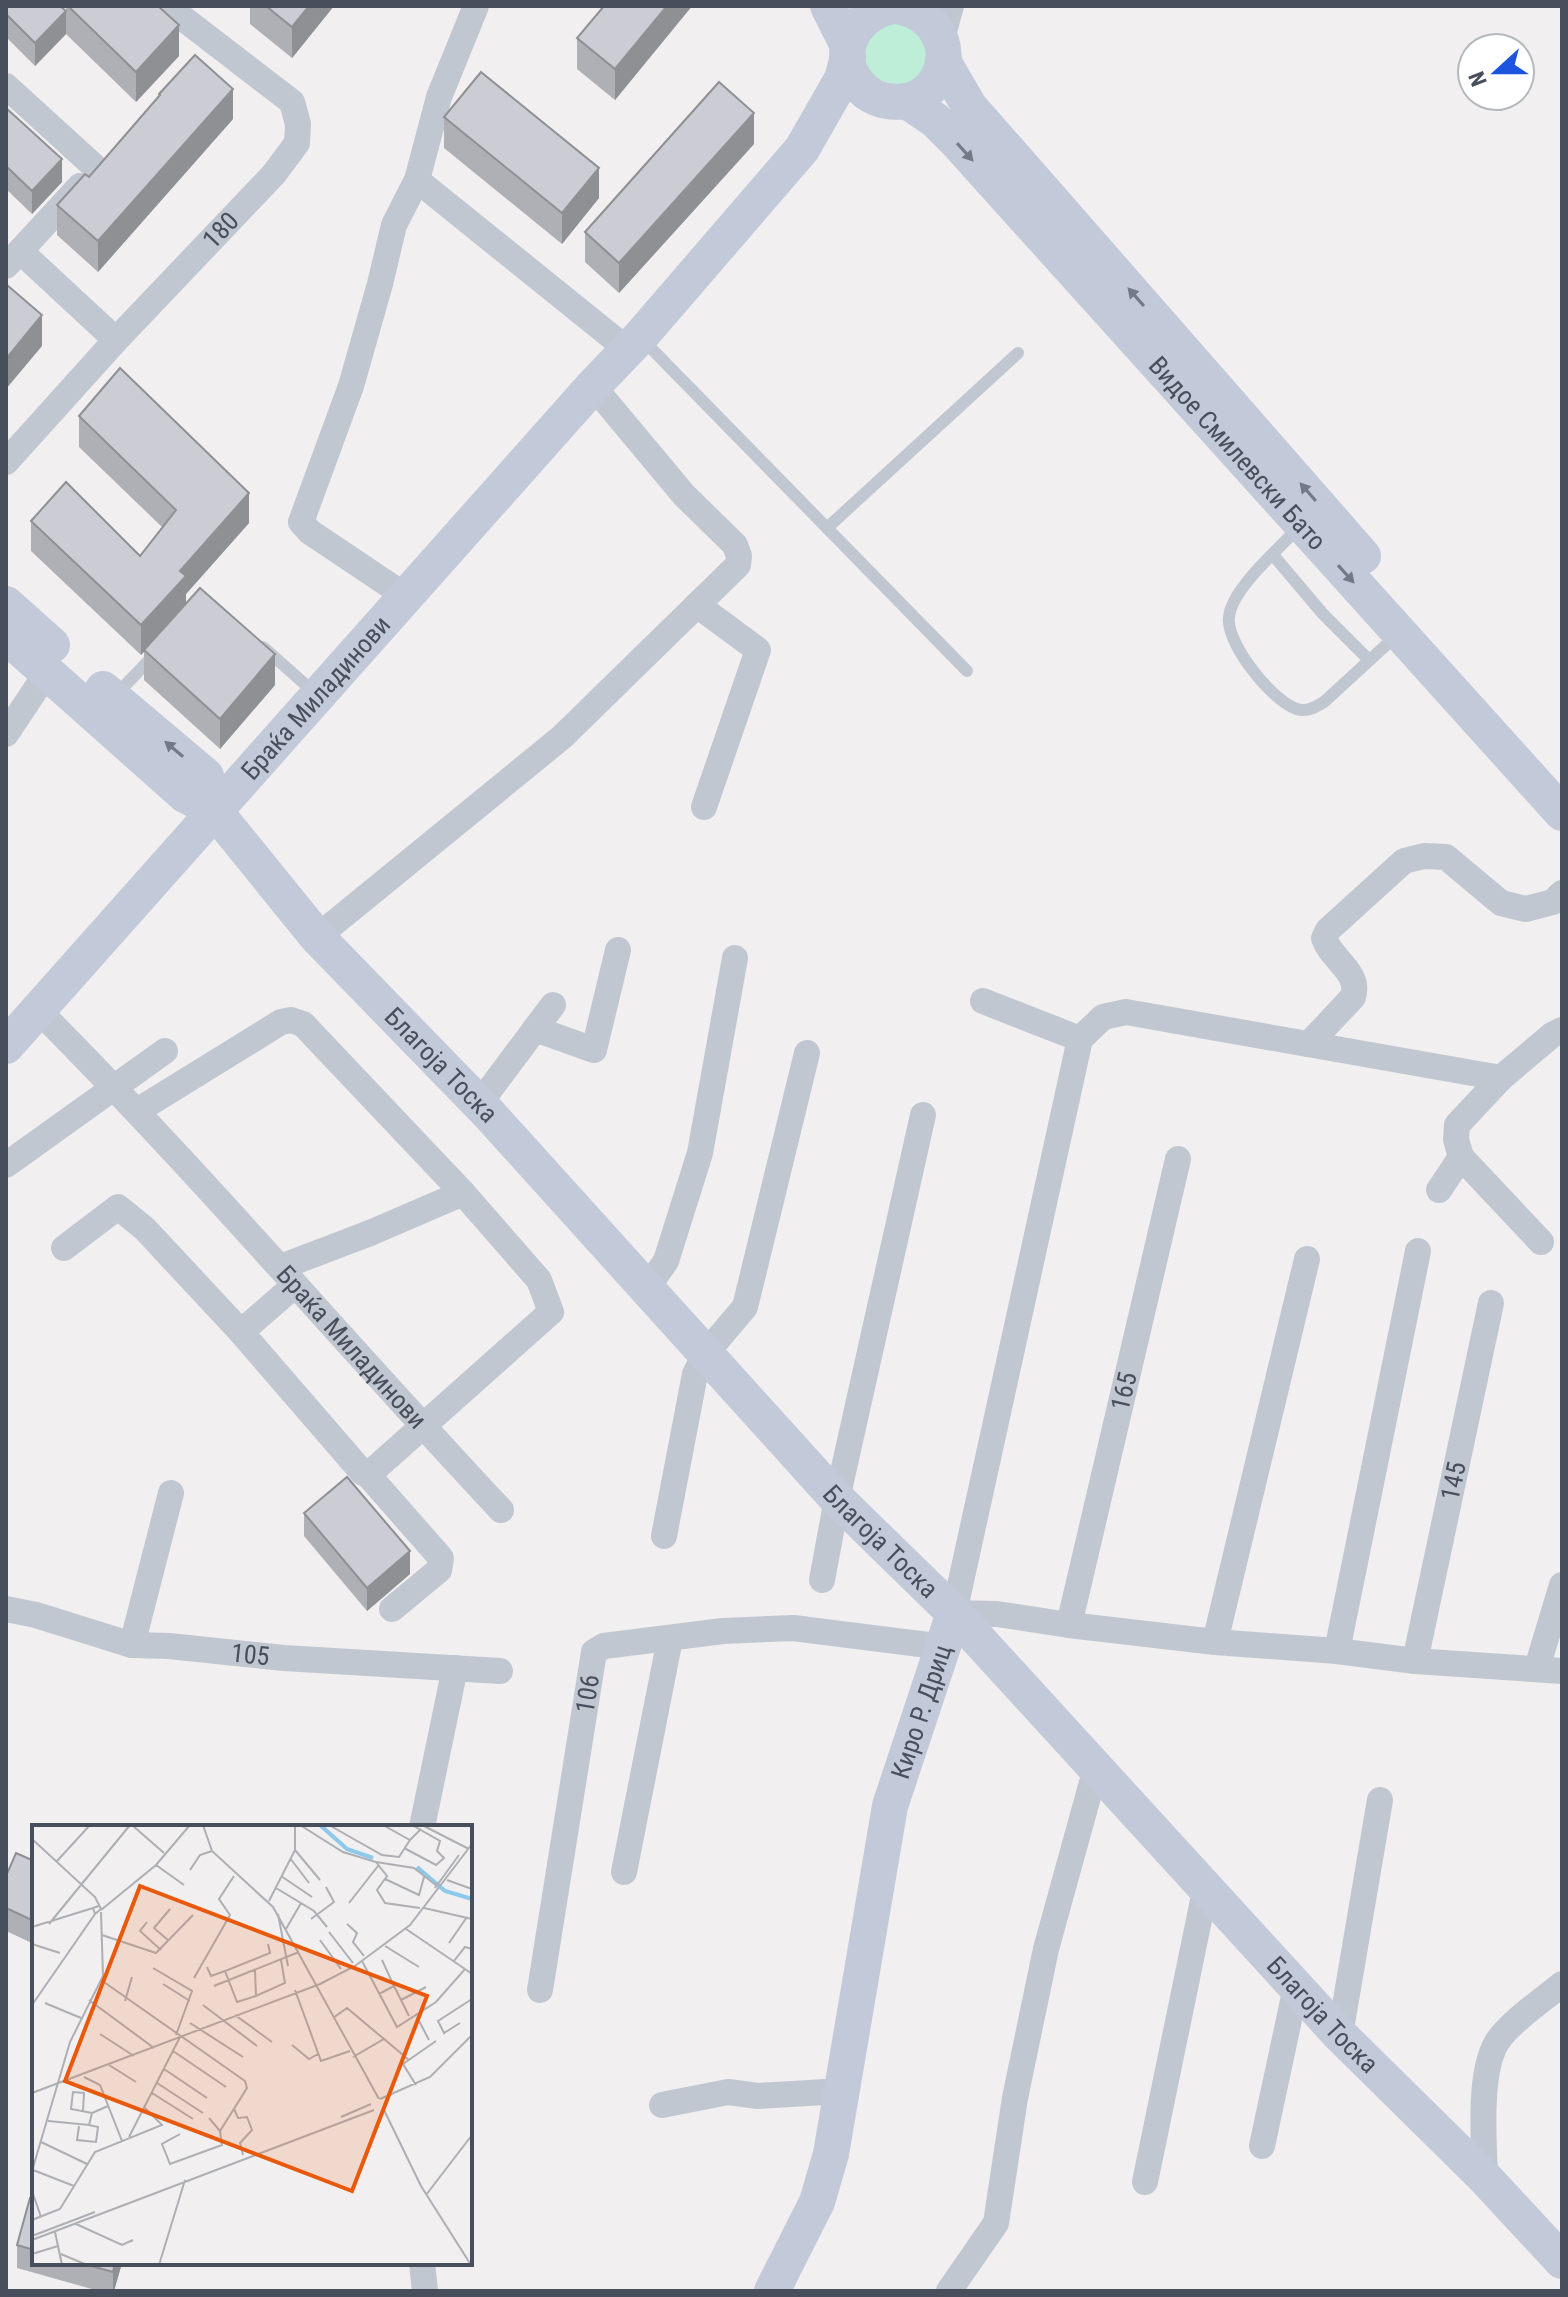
<svg xmlns="http://www.w3.org/2000/svg" width="1568" height="2297" font-family="'Roboto Condensed',sans-serif">
  <style>
    .green { fill: #beeed8 }
    .lines { fill: none; stroke-linecap: round; stroke-linejoin: round }
    .lane { stroke: #c0c7d1; stroke-width: 12 }
    .street { stroke: #c0c7d1; stroke-width: 26 }
    .secondary { stroke: #c2c9d8; stroke-width: 36 }
    .wall { fill: #afb0b6 }
    .shaded-wall { fill: #8f9094 }
    .building { fill: #cccdd4; stroke: #8f9094; stroke-width: 2 }
    .oneway { fill: #727a87 }
    .labels { text-anchor: middle; stroke-width: 6; stroke-linejoin: round; paint-order: stroke }
    .street-label { font-size: 26px; fill: #474f5c; stroke: #fff }
    .inset-river { fill: none; stroke: #8cc9eb; stroke-width: 4 }
    .inset-road { fill: none; stroke: #adafb4; stroke-width: 2 }
    .view { fill: #e8590c; fill-opacity: 0.15; stroke: #e8590c; stroke-width: 4 }
    .inset-edge { fill: none; stroke: #474f5c; stroke-width: 4 }
  </style>
  <rect width="100%" height="100%" fill="#f1efef"/>
  <!-- green -->
  <path class="green" d="M903,19L928,44L924,71L903,87L869,77L860,43L864,35Z"/>
  <g class="lines">
    <!-- lane -->
    <g class="lane">
      <path d="M642,339L967,671"/>
      <path d="M1300,526C1280,548 1232,588 1229,617C1225,643 1276,707 1301,710C1310,711 1317,706 1324,702L1397,635"/>
      <path d="M827,528L1018,353"/>
      <path d="M1273,555L1323,614L1369,660"/>
      <path d="M263,647L315,693"/>
      <path d="M115,696L155,654"/>
    </g>
    <!-- street -->
    <g class="street">
      <path d="M476,6L439,97L417,180L628,350"/>
      <path d="M943,51L944,31L951,6"/>
      <path d="M6,86L96,168"/>
      <path d="M20,251L80,186"/>
      <path d="M6,266L20,251L116,340"/>
      <path id="s1" d="M6,462L116,340L274,174L297,143L298,124L292,102L167,6"/>
      <path d="M407,597L310,532L301,522L351,386L380,284L394,225L417,180"/>
      <path d="M697,605L758,650L704,807"/>
      <path d="M6,734L48,671"/>
      <path d="M317,937L562,737L738,565L739,556L735,545L684,495L593,386"/>
      <path d="M983,1001L1080,1039"/>
      <path id="s2" d="M37,1009C198,1170 345,1344 501,1510"/>
      <path d="M535,1029L594,1050L618,950"/>
      <path d="M1309,1044L1353,997C1361,972 1331,960 1324,938L1328,930L1404,861L1424,856L1446,857L1501,903L1526,909L1553,902L1562,893"/>
      <path d="M1501,1078L1126,1012L1103,1017L1080,1039L954,1613L997,1614L1069,1625L1215,1642L1337,1651L1415,1661L1562,1671"/>
      <path d="M479,1104L553,1005"/>
      <path d="M137,1111L281,1022L291,1020L303,1024L463,1193L370,1233L281,1267"/>
      <path d="M1461,1157L1541,1242"/>
      <path d="M6,1165L165,1051"/>
      <path d="M1439,1190L1461,1157L1456,1139L1457,1125L1501,1078L1552,1035L1562,1030"/>
      <path d="M64,1248L118,1207L145,1229L241,1332L362,1472L368,1475L551,1312L539,1280L463,1193"/>
      <path d="M647,1288L666,1261L700,1153L735,958"/>
      <path d="M241,1332L295,1285"/>
      <path d="M368,1475L441,1558L439,1570L392,1609"/>
      <path d="M664,1536L695,1374L706,1353L745,1307L807,1053"/>
      <path d="M822,1580L837,1499L923,1115"/>
      <path id="s3" d="M6,1609L36,1615L132,1645L169,1646L284,1658L500,1671"/>
      <path id="s4" d="M1069,1625L1178,1159"/>
      <path d="M1215,1642L1307,1259"/>
      <path d="M132,1645L171,1493"/>
      <path d="M1337,1651L1418,1251"/>
      <path id="s5" d="M1415,1661L1491,1303"/>
      <path d="M1537,1668L1562,1585"/>
      <path d="M422,1827L455,1668"/>
      <path d="M624,1872L670,1639"/>
      <path id="s6" d="M540,1990L594,1652L604,1646L723,1631L793,1628L944,1647"/>
      <path d="M1340,2035L1380,1800"/>
      <path d="M662,2105L728,2092L758,2096L842,2091"/>
      <path d="M1262,2146L1296,1987"/>
      <path d="M1485,2178C1484,2142 1478,2073 1497,2042C1509,2023 1544,1999 1562,1984"/>
      <path d="M1145,2182L1206,1886"/>
      <path d="M422,2263L425,2291"/>
      <path d="M949,2291L996,2223L1015,2098L1046,1949L1096,1768"/>
    </g>
    <!-- secondary -->
    <g class="secondary">
      <path d="M828,6L848,46"/>
      <path d="M894,6C858,11 831,51 858,84C878,109 920,108 937,79C956,46 931,10 896,6"/>
      <path d="M943,61L969,106L1363,556"/>
      <path id="s7" d="M907,101L935,120L956,141L1562,813"/>
      <path d="M6,604L52,645"/>
      <path id="s8" d="M6,636L185,795L214,810L317,937L489,1114L837,1499L954,1613L1340,2035L1485,2178L1562,2261"/>
      <path d="M103,689L206,776L214,810"/>
      <path id="s9" d="M6,1046L593,386L640,337L802,149L842,79L848,57"/>
      <path id="s10" d="M772,2291L817,2202L831,2154L890,1806L954,1613"/>
    </g>
  </g>
  <!-- wall -->
  <g class="wall">
    <path d="M6,6L66,11V6H158L179,56L136,102L66,34L35,66L6,37Z"/>
    <path d="M250,6H334L292,58L250,24Z"/>
    <path d="M692,6L615,100L577,69V38Z"/>
    <path d="M159,94L233,119L98,272L57,235V205L89,177L159,97Z"/>
    <path d="M6,108L62,182L32,214L6,189Z"/>
    <path d="M444,117L599,198L562,244L444,148Z"/>
    <path d="M754,144L619,293L585,262V232Z"/>
    <path d="M79,416L249,523L186,594V603L275,685L220,749L144,680V651L141,655L31,551V521L140,556L162,527L79,447Z"/>
    <path d="M304,1513L410,1574L367,1611L304,1536Z"/>
    <path d="M34,1861V1944L6,1931V1876Z"/>
    <path d="M34,2199V2263H122L114,2291H99L17,2268V2245Z"/>
  </g>
  <!-- shaded-wall -->
  <g class="shaded-wall">
    <path d="M309,6H334L292,58V27Z"/>
    <path d="M667,6H692L615,100V69Z"/>
    <path d="M66,11V34L35,66V43Z"/>
    <path d="M179,25V56L136,102V72Z"/>
    <path d="M233,89V119L98,272V241Z"/>
    <path d="M754,113V144L619,293V263Z"/>
    <path d="M62,159V182L32,214V191Z"/>
    <path d="M599,168V198L562,244V213Z"/>
    <path d="M42,315V346L6,389V359Z"/>
    <path d="M249,493V523L186,594V607L141,655V625L180,571Z"/>
    <path d="M275,654V685L220,749V719Z"/>
    <path d="M410,1551V1574L367,1611V1588Z"/>
    <path d="M115,2263H122L114,2291H113V2272Z"/>
  </g>
  <!-- building -->
  <g class="building">
    <path d="M6,6H60L66,11L35,43L6,14Z"/>
    <path d="M68,6H158L179,25L136,72Z"/>
    <path d="M266,6H309L292,27Z"/>
    <path d="M604,6H667L615,69L577,38Z"/>
    <path d="M195,55L233,89L98,241L57,205L85,174L89,177L160,95L159,94Z"/>
    <path d="M481,72L599,168L562,213L444,117Z"/>
    <path d="M719,82L754,113L619,263L585,232Z"/>
    <path d="M6,108L62,159L32,191L6,166Z"/>
    <path d="M7,285L42,315L6,359V286Z"/>
    <path d="M120,368L249,493L180,571L186,576L141,625L31,521L66,482L140,556L176,510L79,416Z"/>
    <path d="M200,588L275,654L220,719L144,650Z"/>
    <path d="M347,1477L410,1551L367,1588L304,1513Z"/>
    <path d="M16,1853L34,1861V1921L6,1908V1876Z"/>
    <path d="M30,2198L34,2199V2250L17,2245Z"/>
    <path d="M81,2263H115L113,2272Z"/>
  </g>
  <!-- one-way arrows -->
  <defs><path id="oneway-solid" d="M-6-.8H1V-3.2L6.5 0L1 3.2V.8H-6Z" transform="scale(2)"/></defs>
  <g class="oneway">
    <use href="#oneway-solid" transform="translate(965 152) rotate(48)"/>
    <use href="#oneway-solid" transform="translate(1136 297) rotate(-131)"/>
    <use href="#oneway-solid" transform="translate(1308 492) rotate(-131)"/>
    <use href="#oneway-solid" transform="translate(1346 574) rotate(48)"/>
    <use href="#oneway-solid" transform="translate(174 749) rotate(-140)"/>
  </g>
  <g class="labels">
    <!-- street labels -->
    <g class="street-label">
      <text dy="9" stroke="none"><textPath href="#s1" startOffset="316">180</textPath></text>
      <text dy="9" stroke="none"><textPath href="#s7" startOffset="484">Видое Смилевски Бато</textPath></text>
      <text dy="9" stroke="none"><textPath href="#s9" startOffset="466">Браќа Миладинови</textPath></text>
      <text dy="9" stroke="none"><textPath href="#s8" startOffset="614">Благоја Тоска</textPath></text>
      <text dy="9" stroke="none"><textPath href="#s2" startOffset="462">Браќа Миладинови</textPath></text>
      <text dy="9" stroke="none"><textPath href="#s4" startOffset="240">165</textPath></text>
      <text dy="9" stroke="none"><textPath href="#s5" startOffset="184">145</textPath></text>
      <text dy="9" stroke="none"><textPath href="#s8" startOffset="1262">Благоја Тоска</textPath></text>
      <text dy="9" stroke="none"><textPath href="#s3" startOffset="250">105</textPath></text>
      <text dy="9" stroke="none"><textPath href="#s6" startOffset="300">106</textPath></text>
      <text dy="9" stroke="none"><textPath href="#s10" startOffset="602">Киро Р. Дриц</textPath></text>
      <text dy="9" stroke="none"><textPath href="#s8" startOffset="1910">Благоја Тоска</textPath></text>
    </g>
  </g>
  <!-- overview -->
  <g transform="translate(32 1825)">
    <rect width="440" height="440" fill="#f1efef"/>
    <path class="inset-river" d="M288,0L315,24L341,33M385,42L413,66L440,74"/>
    <path class="inset-road" d="M100,0L132,28M171,0L180,26L241,82L347,274M268,0L311,27L344,37L355,51L345,65L353,78L388,83M297,0L350,30L367,32L378,15M351,0L378,15L389,4M390,0L437,24M0,14L63,72L69,84L63,89L61,83L67,81M372,23L404,40L412,33L405,26L408,16L380,0M263,25L288,55M258,33L277,58M25,36L58,0M344,37L382,43L405,61M124,40L152,60M158,45L168,30L180,26M249,51L280,72M353,54L387,70L392,52M415,55L440,64M244,63L282,86L295,102M403,63L427,30M237,76L263,25V0M317,78L346,41M392,83L440,94M69,85L124,40L158,0M246,89L256,141M279,94L302,77L294,62M115,97L108,106L129,125M17,99L98,0M315,99L325,108L321,117L332,131M0,102L61,83M254,104L269,78M374,104L433,144M297,107L321,138M70,110L124,128L161,90M288,115L309,144M137,116L122,103L138,84M417,118L435,92M0,119L28,128M353,121L387,142M330,136L365,202L404,177L433,144L440,149M422,136L433,122L440,124M175,142L179,151L193,146M121,143L160,166L144,210M223,145L224,171L253,158L249,135M162,153L198,90L187,74L202,51M69,155L213,256L215,263L188,306M131,159L158,176M182,161L267,127M362,161L377,191M263,165L289,236L318,226M347,169L362,161L350,135M224,171L205,177L193,146L238,128L236,119M57,175L122,223M369,175L394,162M93,176L100,152M13,178L49,193M0,180L63,89M171,180L225,221M203,190L240,217M385,192L397,215M301,193L315,183L352,214M158,198L211,232M428,198L412,208L406,196L440,174M68,209L102,231M260,220L277,234L286,229M141,226L194,262M321,232L352,214L377,235M77,240L104,257M132,244L175,273M52,252L68,260L90,316M125,258L171,288M384,260L371,239L404,216M0,268L288,159L323,141L378,100L440,19M120,268L161,294M348,274L398,252L440,210M351,283L389,361L439,440M202,284L206,293L215,292L220,305L208,318L211,330M51,286L52,268L41,267L39,284L60,288M309,292L339,279M16,296L57,300L60,288L76,281M47,301L45,315L64,317L66,302L57,300M148,309L130,319L138,339L190,320L188,306L177,293M97,312L148,212M9,317L55,339M1,345L42,361M0,346L38,217L71,151L69,87M0,366L9,392M394,370L440,310M0,395L28,384L63,327L130,300L113,283M44,399L90,420L101,415M23,407L30,440M0,411L63,387M0,415L342,285M0,429L26,421M29,429L55,440M127,440L153,355"/>
    <path class="view" d="M108,61L395,171L320,366L33,256Z"/>
    <rect width="440" height="440" class="inset-edge"/>
  </g>
  <!-- border -->
  <rect width="1568" height="2297" fill="none" stroke="#474f5c" stroke-width="16"/>
  <!-- north arrow -->
  <g transform="translate(1496 72) rotate(249)"><circle r="38" fill="#ffffff" stroke="#b5b9be" stroke-width="2"/>
  <path d="M0-6L14 30L0 20L-14 30Z" fill="#1c53df"/>
  <text y="-12" font-size="22" font-weight="bold" text-anchor="middle" fill="#474f5c">N</text>
  </g>
</svg>
